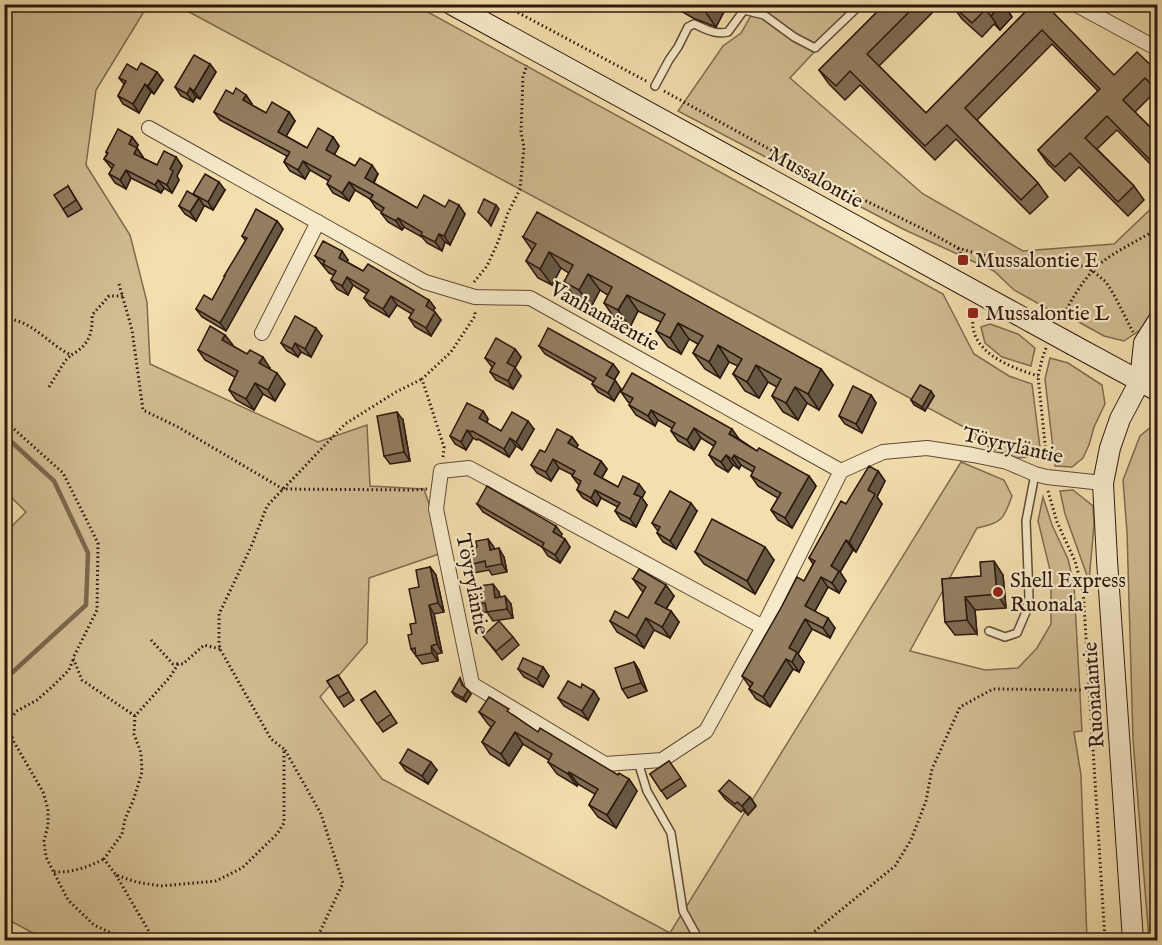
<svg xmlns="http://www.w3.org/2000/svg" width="1162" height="945" font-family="'IM FELL English',serif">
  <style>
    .green { fill: #d1bc92; stroke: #7e6a50; stroke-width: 1.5 }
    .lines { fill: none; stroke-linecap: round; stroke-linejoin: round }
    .stream { stroke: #7b664d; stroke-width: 4.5 }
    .lane-casing { stroke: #5e4936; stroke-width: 10 }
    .street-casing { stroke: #5e4936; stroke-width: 16 }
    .secondary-casing { stroke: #2c170e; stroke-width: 22 }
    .path { stroke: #2c170e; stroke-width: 3; stroke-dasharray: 1.5 3; stroke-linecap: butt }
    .lane { stroke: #f7eaca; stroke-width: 7 }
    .street { stroke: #f7eaca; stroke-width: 14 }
    .secondary { stroke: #f7eaca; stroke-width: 20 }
    .secondary-bridge-casing { stroke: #2c170e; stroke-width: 22; stroke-linecap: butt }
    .secondary-bridge { stroke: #f7eaca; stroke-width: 20 }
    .wall { fill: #7e6c53; stroke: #2c170e; stroke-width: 1.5 }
    .shaded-wall { fill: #675844; stroke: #2c170e; stroke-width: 1.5 }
    .building { fill: #937e61; stroke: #2c170e; stroke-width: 1.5 }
    .poi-dot { fill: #8f2418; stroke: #f7eaca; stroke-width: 2 }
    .labels { text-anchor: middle; stroke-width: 4.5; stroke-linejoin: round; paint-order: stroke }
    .street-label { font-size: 21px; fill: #2c170e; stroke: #f7eaca }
    .poi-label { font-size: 21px; fill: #2c170e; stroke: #f7eaca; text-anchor: start }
  </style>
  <rect width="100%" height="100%" fill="#f3dead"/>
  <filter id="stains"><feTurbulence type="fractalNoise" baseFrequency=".00333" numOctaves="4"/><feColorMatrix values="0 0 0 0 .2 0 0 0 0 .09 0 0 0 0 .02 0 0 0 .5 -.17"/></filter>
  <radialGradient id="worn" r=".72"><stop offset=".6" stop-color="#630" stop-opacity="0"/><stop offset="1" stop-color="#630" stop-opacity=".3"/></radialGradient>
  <!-- green -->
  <g class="green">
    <path d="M5,5H148L96,90L86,165L130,235L147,302L150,364L318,442L367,425L370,486L424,489L445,552L369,578L367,643L320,697L382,779L670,933L961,462L1004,480L1012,496C1004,519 1002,523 977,528L910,651L985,670L1018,668L1037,648L1051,624V574L1038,521L1043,497L1052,525L1068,559L1074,585L1082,731L1074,732L1081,775L1087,940H46L5,918V533L26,512L4,490Z"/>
    <path d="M176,5H415L943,294L974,354L1009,376L1032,384L1041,456L1017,458L993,449L975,439L977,434Z"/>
    <path d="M757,5H858L790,78L923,194L1023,251L1114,244L1157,203V305L1146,326L1124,341L1104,336L1077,321L1050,310L1014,290L994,271L903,229L678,111L723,46L741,33Z"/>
    <path d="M990,324L1018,334L1035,348L1031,366L1002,357L985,343L981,327Z"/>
    <path d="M1050,358L1068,363L1102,385L1105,404L1094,427L1089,445L1083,458L1072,467L1055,466L1045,379Z"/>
    <path d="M1152,426L1158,428L1157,940H1149L1133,739L1127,532L1123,480L1140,436Z"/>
    <path d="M1073,490L1093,506L1094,525L1089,581L1065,514L1060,491Z"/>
  </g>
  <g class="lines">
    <!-- stream -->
    <path class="stream" d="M4,435L54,481L88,553L86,605L4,680"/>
    <defs>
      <g id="lane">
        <path d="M655,86L669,60L678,47L688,27L694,24C706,29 715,35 728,32L744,10L764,15L794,37L815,48L861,4"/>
        <path d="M989,631L1005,637L1017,633L1026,612L1029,597L1026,521L1035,474"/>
        <path d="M638,762L647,791L671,833L683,911L699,940"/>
      </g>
      <g id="street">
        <path d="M1075,4L1158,49"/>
        <path d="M149,128L425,282L475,297L530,298L841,471"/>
        <path d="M262,333L318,222"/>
        <path d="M763,627L469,468L441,471L436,509L472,684L605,764L662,760L706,731L763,627L841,471L883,452L927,448L973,455L1007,462L1035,474L1047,477L1103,483"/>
      </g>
      <g id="secondary">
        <path d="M451,4L1031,322"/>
        <path d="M1073,345L1158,391"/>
        <path d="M1140,381L1144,343L1158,321"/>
        <path d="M1133,940L1107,560L1103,483L1110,448L1120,419L1140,381L1158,360"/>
      </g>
    </defs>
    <!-- lane casing -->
    <use href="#lane" class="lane-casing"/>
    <!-- street casing -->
    <use href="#street" class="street-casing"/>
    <!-- secondary casing -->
    <use href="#secondary" class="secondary-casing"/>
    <!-- path -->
    <g class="path">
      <path d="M502,4L648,82"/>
      <path d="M664,91L836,186L929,232L958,248L993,258L1030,261H1066L1082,266L1093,271L1106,282L1113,293L1133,332"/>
      <path d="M958,248L963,260"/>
      <path d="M474,282L487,266L498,242L508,213L520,189L524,147L521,132L523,77L527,65"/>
      <path d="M119,284L132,330L143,410L178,427L283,489L414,490L427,489"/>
      <path d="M973,313C973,319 972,327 974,332C981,357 1016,369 1038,376"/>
      <path d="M10,319C34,323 50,345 71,355C88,346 93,334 92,315L109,296H123"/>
      <path d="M1060,321C1071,301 1083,278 1101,263C1117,250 1140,240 1158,228"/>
      <path d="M1046,348L1043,356L1038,376L1047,463"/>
      <path d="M49,387L65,361L71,355"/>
      <path d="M4,420L63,473L98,543L97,610L73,658L82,680L135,716"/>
      <path d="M443,457L444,447L422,379L451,352L475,316V310"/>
      <path d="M1048,491L1057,522L1075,561L1083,590L1105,940"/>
      <path d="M151,640L173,664H178"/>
      <path d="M220,649L204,645L183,664H178L170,677L135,716L134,734L141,753L142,772L133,801L125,819L122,834L104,859L116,875L136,882L161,886L216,881L242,868L277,834L284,823V749L271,739L220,649L219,643V614L251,547L267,506L345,424L396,392L422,379"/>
      <path d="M73,660L69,670L53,686L37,700L17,711L7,723L14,742L43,792L48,809V825L44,841L46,857L68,900L94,925L126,940"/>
      <path d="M285,750L321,814L343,883L316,940"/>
      <path d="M54,872C72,873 88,867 104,859"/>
      <path d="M116,875L154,940"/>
      <path d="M804,940L895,866L911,840L926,801L932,769L960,707L993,689L1088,690"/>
    </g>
    <!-- lane -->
    <use href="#lane" class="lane"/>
    <!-- street -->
    <use href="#street" class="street"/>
    <!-- secondary -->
    <use href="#secondary" class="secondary"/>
    <defs>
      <path id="secondary-bridge" d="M1031,322L1073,345"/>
    </defs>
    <!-- secondary-bridge casing -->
    <use href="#secondary-bridge" class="secondary-bridge-casing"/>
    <!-- secondary-bridge -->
    <use href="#secondary-bridge" class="secondary-bridge"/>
  </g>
  <!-- wall -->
  <g class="wall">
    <path d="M669,4H728L716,27L693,18Z"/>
    <path d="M885,4H941L879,66L926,113L1033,4L1114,75L1158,72V95L1155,92L1135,112L1158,135V172L1117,130L1097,149L1134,186L1144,200L1128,216L1079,167L1065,181L1048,164L1038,150L1098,91L1052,44L977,120L1038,183L1048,197L1030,214L956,139L935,160L860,85L845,100L829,84L819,70Z"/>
    <path d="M953,4H1004L1012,17L1000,30L994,24L982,37L962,19L952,5Z"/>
    <path d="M210,64L216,72L200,99L196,97L193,102L181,96L175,87Z"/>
    <path d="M137,70L163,80L154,94L151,92L139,113L123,104L118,96L124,84L119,78Z"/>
    <path d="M233,94L246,95L252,104V105L266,113L289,112L295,121L286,136L307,148L333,137L339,146L334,155L355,166L378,174L374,183L417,208L445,207L465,214L450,245L445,242L442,251L427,243L422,237L404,227L402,230L388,222L381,213L382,212L376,208L370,199L355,190L349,201L333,193L327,184L329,181L310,170L305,179L290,171L284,162L287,156L220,120L214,112Z"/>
    <path d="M132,137L138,145L137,148L143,157V158L157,165L176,157L182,166L177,176L179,180L172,193L164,188L161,193L131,178L126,189L115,183L109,174L112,169L104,159L107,154L106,152Z"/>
    <path d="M68,186L82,209L68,217L63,209Z"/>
    <path d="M225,190L213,210L203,205L204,206L196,221L185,214L179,206L194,195Z"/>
    <path d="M277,221L283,229L226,331L202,317L196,309L212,300L246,241L242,236Z"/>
    <path d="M523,237L821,369L833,385L819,410L807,403L798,420L783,412L772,396L777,387L768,382L759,398L745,391L733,374L738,366L729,362L720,378L705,369L693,353L698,344L689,339L681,354L668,347L656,331L661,322L638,311L630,327L615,319L604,303L608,295L600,290L591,307L575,298L564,282L569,273L561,268L552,285L538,278L526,261L532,250Z"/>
    <path d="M315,256L348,260L347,262L363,271L429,300L435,308L433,311L441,320L431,336L415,327L409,318L412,314L397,305L389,317L370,306L364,298L367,294L353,285L348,295L337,289L331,280L334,275L329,273Z"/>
    <path d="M225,335L233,346L270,368V369L285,384L275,401L263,394L254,410L236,400L229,390L235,377L205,360L198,350Z"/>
    <path d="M322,336L311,357L301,352L298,357L287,351L281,343Z"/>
    <path d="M539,346L613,364L619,372L614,380L621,389L614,401L598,392L592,384L594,382L545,354Z"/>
    <path d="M515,349L521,357L515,368L521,376L513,389L496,380L490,372L492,367L485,358Z"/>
    <path d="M621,392L739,439L757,451L809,476L816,486L792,528L778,520L771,510L778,498L758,486L751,476L753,472L741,465L739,469L733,465L728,472L716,465L709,455L714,446L701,438L694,450L678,441L671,431L672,428L658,420L655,426L636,415L629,405L630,403L628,402Z"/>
    <path d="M871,395L876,403L862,433L845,424L839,416Z"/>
    <path d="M934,396L925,411L914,405L911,400Z"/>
    <path d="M483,411L488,419L487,423L501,431L534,429L522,450L516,446L509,457L478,439L477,440L473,438L466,450L455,444L450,436Z"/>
    <path d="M403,420L410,461L390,464L384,456Z"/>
    <path d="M572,437L578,445L576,448L601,461L607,469L602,478L618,487L645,492L642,498L647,505L636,527L621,520L615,511L618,507L601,498L597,506L583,498L577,490L579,485L572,476L573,475L559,468L551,481L537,473L531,465Z"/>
    <path d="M878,471L885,481L877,497L882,504L856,552L853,550L840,572L846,581L839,593L828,587L815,611L835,628L830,638L812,629L798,654L804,662L799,672L793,669L770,707L756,699L749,689L750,687L742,676L804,581L813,564L809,558L846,504Z"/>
    <path d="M477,504L562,534L561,536L570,547L560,563L548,556L542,547L483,512Z"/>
    <path d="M697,511L676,549L663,542L657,533L658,531L652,523Z"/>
    <path d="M488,539L494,549L504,557L507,572L492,575L489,570L474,573L468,565L477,547Z"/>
    <path d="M695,552L774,560L755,594L704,564Z"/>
    <path d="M430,567L436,575L444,612L434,614L442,653L437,654L438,661L422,664L411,649L412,634L416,623L419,587Z"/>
    <path d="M1003,575L1006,608L975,610L977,634L955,635L945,622L942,579Z"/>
    <path d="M633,579L674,596L666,609L671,611L679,622L670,638L654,630L644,648L617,632L610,621L628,618L643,592L641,590Z"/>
    <path d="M499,592L500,597L511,604L513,618L493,621L487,612L481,613L475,604Z"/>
    <path d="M483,636L513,637L519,645L502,660Z"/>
    <path d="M634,662L639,670L647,691L628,698L622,689Z"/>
    <path d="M543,667L549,676L543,687L524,677L518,669Z"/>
    <path d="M338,675L354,700L344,707L327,681Z"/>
    <path d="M460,678L464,687L471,694L466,702L455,696L452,692Z"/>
    <path d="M375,691L397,723L383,732L361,700Z"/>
    <path d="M558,698L599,699L588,720L564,706Z"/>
    <path d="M479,712L513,715L538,732L618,775L629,779L637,791L616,828L598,817L589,805L595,794L578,784L577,786L557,774L548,762L549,760L523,744L509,766L490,754L482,742L491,727L488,724Z"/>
    <path d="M669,761L686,786L667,799L650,774Z"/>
    <path d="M400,763L437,770L428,784L406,771Z"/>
    <path d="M719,791L750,797L756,806L748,815L743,810L741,812L725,799Z"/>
  </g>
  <!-- shaded-wall -->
  <g class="shaded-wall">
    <path d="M707,4H728L716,27L704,10Z"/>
    <path d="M1001,4H1004L1012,17L1000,30L991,16Z"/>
    <path d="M210,64L216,72L200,99L194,91Z"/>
    <path d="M157,72L163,80L154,94L148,86Z"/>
    <path d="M145,84L151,92L139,113L133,104Z"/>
    <path d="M190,88L196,97L193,102L187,94Z"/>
    <path d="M246,95L252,104L249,109L243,100Z"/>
    <path d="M289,112L295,121L284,140L278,132Z"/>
    <path d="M132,137L138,145L134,152L129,144Z"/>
    <path d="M333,137L339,146L332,159L326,150Z"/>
    <path d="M137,148L143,157L140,162L134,154Z"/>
    <path d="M176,157L182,166L177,176L179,180L172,193L167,185L170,169Z"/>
    <path d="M303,161L310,170L305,179L298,170Z"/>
    <path d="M372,165L378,174L371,186L365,178Z"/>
    <path d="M126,170L131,178L126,189L120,180Z"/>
    <path d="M158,180L164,188L161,193L155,185Z"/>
    <path d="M219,182L225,190L213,210L208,202Z"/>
    <path d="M349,182L355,190L349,201L342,193Z"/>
    <path d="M199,198L204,206L196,221L190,212Z"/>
    <path d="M459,205L465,214L450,245L444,236Z"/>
    <path d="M496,205L499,209L491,226L488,222Z"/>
    <path d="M398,218L404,227L402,230L396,221Z"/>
    <path d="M277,221L283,229L226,331L220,323Z"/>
    <path d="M439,234L445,242L442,251L435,242Z"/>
    <path d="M342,251L348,260L345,266L339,258Z"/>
    <path d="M549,252L561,268L552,285L540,269Z"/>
    <path d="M588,274L600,290L591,307L579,290Z"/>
    <path d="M347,277L353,285L348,295L342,286Z"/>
    <path d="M627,295L638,311L630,327L618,310Z"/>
    <path d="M391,296L397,305L389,317L383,309Z"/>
    <path d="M429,300L435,308L431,314L426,306Z"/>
    <path d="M435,312L441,320L431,336L426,328Z"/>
    <path d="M678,323L689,339L681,354L670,338Z"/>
    <path d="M316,328L322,336L311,357L305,349Z"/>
    <path d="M225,335L233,345L230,351L222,340Z"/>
    <path d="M295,343L301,352L298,357L292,349Z"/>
    <path d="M718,345L729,362L720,378L709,362Z"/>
    <path d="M515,349L521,357L515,368L521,376L513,389L508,381L507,363Z"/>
    <path d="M263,357L270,368L267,374L259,363Z"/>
    <path d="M613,364L619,372L612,384L606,375Z"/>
    <path d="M756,365L768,382L759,398L747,382Z"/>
    <path d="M821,369L833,385L819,410L808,394Z"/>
    <path d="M277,373L285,384L275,401L268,390Z"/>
    <path d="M615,380L621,389L614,401L608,393Z"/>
    <path d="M255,383L263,394L254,410L246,399Z"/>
    <path d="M795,387L807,403L798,420L786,403Z"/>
    <path d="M931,391L934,396L925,411L922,407Z"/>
    <path d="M871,395L876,403L862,433L856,424Z"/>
    <path d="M651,410L658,420L655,426L648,416Z"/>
    <path d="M483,411L488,419L484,427L479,418Z"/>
    <path d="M397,412L403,420L410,461L404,452Z"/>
    <path d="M528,421L534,429L522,450L516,442Z"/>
    <path d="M694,428L701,438L694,450L687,440Z"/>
    <path d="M732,429L739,439L729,434Z"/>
    <path d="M467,430L473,438L466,450L461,442Z"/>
    <path d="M572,437L578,445L574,452L568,443Z"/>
    <path d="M510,438L516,446L509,457L504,449Z"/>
    <path d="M726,455L733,465L728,472L721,462Z"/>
    <path d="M734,455L741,465L739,469L732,459Z"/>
    <path d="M553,459L559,468L551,481L546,472Z"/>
    <path d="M601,461L607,469L599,482L594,474Z"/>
    <path d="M878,471L885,481L877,497L882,504L856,552L849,542L868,490Z"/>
    <path d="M809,476L816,486L792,528L785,518Z"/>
    <path d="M639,484L645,492L642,498L647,505L636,527L630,519L634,494Z"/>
    <path d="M595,490L601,498L597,506L591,498Z"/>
    <path d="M691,503L697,511L676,549L670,541Z"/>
    <path d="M556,526L562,534L559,540L553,532Z"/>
    <path d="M488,539L494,547L496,558L490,550Z"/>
    <path d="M565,539L570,547L560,563L555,555Z"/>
    <path d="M846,540L853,550L840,572L846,581L839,593L832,583L831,566Z"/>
    <path d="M765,547L774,560L755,594L747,581Z"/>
    <path d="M499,548L504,557L507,572L502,564Z"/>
    <path d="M994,561L1003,575L1006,608L997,594Z"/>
    <path d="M430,567L436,575L444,612L438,603Z"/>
    <path d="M821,577L828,587L812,616L805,606Z"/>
    <path d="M493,584L499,592L501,606L495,598Z"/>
    <path d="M666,585L674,596L663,614L655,603Z"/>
    <path d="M505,596L511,604L513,618L507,609Z"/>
    <path d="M965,597L975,610L977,634L967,620Z"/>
    <path d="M429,605L434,614L442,653L437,644Z"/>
    <path d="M671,611L679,622L670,638L662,627Z"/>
    <path d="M646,618L654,630L644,648L636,636Z"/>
    <path d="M828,618L835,628L830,638L823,628Z"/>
    <path d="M805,619L812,629L798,654L804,662L799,672L792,662L789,648Z"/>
    <path d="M431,646L437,654L438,661L432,653Z"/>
    <path d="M786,659L793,669L770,707L763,697Z"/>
    <path d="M634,662L639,670L647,691L641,683Z"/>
    <path d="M543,667L549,676L543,687L537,679Z"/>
    <path d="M468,690L471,694L466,702L463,698Z"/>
    <path d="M594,691L599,699L588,720L582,711Z"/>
    <path d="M515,732L523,744L509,766L501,754Z"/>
    <path d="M431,762L437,770L428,784L422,776Z"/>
    <path d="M569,772L578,784L577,786L568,774Z"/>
    <path d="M629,779L637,791L616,828L607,815Z"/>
    <path d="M750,797L756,806L748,815L742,806Z"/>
  </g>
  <!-- building -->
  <g class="building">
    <path d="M689,4H707L704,10Z"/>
    <path d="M885,4H917L867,54L926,113L1033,4H1045L1114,75L1137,52L1158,72V91L1145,78L1123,100L1158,135V161L1154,164L1107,116L1085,138L1134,186L1118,202L1070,153L1055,167L1038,150L1100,89L1042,30L965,108L1038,183L1021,200L947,125L925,146L850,71L836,86L819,70Z"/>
    <path d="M953,4H1001L991,16L985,10L972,23L952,5Z"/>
    <path d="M194,55L210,64L194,91L190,88L187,94L175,87Z"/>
    <path d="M141,63L157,72L148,86L145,84L133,104L118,96L126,81L119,78L127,64L137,70Z"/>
    <path d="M236,88L246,95L243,100L266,113L272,102L289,112L278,132L307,148L318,128L333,137L326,150L355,166L360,158L372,165L365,178L417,208L424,195L445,207L449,200L459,205L444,236L439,234L435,242L421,235L422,232L398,218L396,221L381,213L384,208L370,199L373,195L349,182L342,193L327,184L331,176L303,161L298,170L284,162L290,152L214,112L226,90L233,94Z"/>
    <path d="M118,129L132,137L129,144L137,148L134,154L157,165L164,151L176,157L170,169L173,171L167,185L158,180L155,185L126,170L120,180L109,174L114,165L104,159L108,153L106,152Z"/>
    <path d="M205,174L219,182L208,202L193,194Z"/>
    <path d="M68,186L76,200L63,209L54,195Z"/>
    <path d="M187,191L199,198L190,212L179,206Z"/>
    <path d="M484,199L496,205L488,222L478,212Z"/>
    <path d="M256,209L277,221L220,323L196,309L204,295L212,300L225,276H224L247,238L242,236Z"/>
    <path d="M537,212L821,369L808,394L795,387L786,403L772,396L781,379L756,365L747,382L733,374L742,359L718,345L709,362L693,353L703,336L678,323L670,338L656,331L665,314L627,295L618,310L604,303L612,287L588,274L579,290L564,282L573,265L549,252L540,269L526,261L536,244L523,237Z"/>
    <path d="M323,241L342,251L339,258L363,271L368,264L429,300L426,306L435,312L426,328L409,318L414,310L391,296L383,309L364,298L369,290L347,277L342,286L331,280L336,271L323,264L325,261L315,256Z"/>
    <path d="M295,316L316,328L305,349L295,343L292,349L281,343Z"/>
    <path d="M210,326L225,335L222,340L247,354L250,350L263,357L259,363L277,373L268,390L255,383L246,399L229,390L238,371L198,350Z"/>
    <path d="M548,328L613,364L606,375L615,380L608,393L592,384L596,378L539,346Z"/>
    <path d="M496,338L515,349L507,363L515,367L508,381L490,372L495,363L485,358Z"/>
    <path d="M632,373L732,429L729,434L757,451L759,448L809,476L785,518L771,510L781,493L751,476L755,467L734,455L732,459L726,455L721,462L709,455L716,442L694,428L687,440L671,431L675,423L651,410L648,416L629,405L633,398L621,392Z"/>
    <path d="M920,385L931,391L922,407L911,400Z"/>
    <path d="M853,386L871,395L856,424L839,416Z"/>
    <path d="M467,403L483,411L479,418L501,431L512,412L528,421L516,442L510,438L504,449L472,431L471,432L467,430L461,442L450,436Z"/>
    <path d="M397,412L404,452L384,456L377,416Z"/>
    <path d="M557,429L572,437L568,443L601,461L594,474L618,487L623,476L639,484L634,494L641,497L630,519L615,511L620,503L595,490L591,498L577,490L581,481L572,476L575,471L553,459L546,472L531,465L540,450L545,452Z"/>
    <path d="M869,466L878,471L868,490L875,494L849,542L846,540L831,566L839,571L832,583L821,577L805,606L828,618L823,628L805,619L789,648L797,652L792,662L786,659L763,697L749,689L753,683L742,676L782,606L797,577L804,581L815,561L809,558L841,501L846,504Z"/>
    <path d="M487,486L556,526L553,532L565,539L555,555L542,547L544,543L477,504Z"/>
    <path d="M670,491L691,503L670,541L657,533L660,527L652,523Z"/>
    <path d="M712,519L765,547L747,581L695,552Z"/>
    <path d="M488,539L490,550L499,548L502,564L486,567L485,561L468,565L465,549L477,547L476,541Z"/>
    <path d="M994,561L997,594L965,597L967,620L945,622L942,579L981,576L980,562Z"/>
    <path d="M430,567L438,603L429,605L437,644L431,646L432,653L416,656L415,648L411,649L408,635L412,634L410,624L416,623L409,589L419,587L416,570Z"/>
    <path d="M639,569L666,585L655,603L671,611L662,627L646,618L636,636L610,621L615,611L628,618L646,587L633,579Z"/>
    <path d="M493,584L495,598L505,596L507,609L487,612L485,603L475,604L472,587Z"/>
    <path d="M499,621L513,637L496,651L483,636Z"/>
    <path d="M523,658L543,667L537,679L518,669Z"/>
    <path d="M634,662L641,683L622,689L615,668Z"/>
    <path d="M338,675L349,692L338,698L327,681Z"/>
    <path d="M460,678L462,685L468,690L463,698L452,692Z"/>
    <path d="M568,681L581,688L582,684L594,691L582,711L558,698Z"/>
    <path d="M375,691L391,714L377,724L361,700Z"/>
    <path d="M489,697L509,709L507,711L538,732L540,728L618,775L619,773L629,779L607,815L589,805L598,789L569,772L568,774L548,762L552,754L515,732L501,754L482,742L495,722L479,712Z"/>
    <path d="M408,749L431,762L422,776L400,763Z"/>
    <path d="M669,761L681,778L661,791L650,774Z"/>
    <path d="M729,780L750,797L742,806L737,802L735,804L719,791Z"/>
  </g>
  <!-- markers -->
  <g class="poi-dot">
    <rect x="957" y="254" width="12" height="12" rx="3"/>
    <rect x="967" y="307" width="12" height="12" rx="3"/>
    <circle cx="998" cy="592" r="6"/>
  </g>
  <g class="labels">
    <!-- street labels -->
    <g class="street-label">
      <text transform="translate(816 177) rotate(29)" y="7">Mussalontie</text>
      <text transform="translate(605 316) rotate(29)" y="7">Vanhamäentie</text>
      <text transform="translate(1013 445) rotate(13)" y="7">Töyryläntie</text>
      <text transform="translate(473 584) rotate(79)" y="7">Töyryläntie</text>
      <text transform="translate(1093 695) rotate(-94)" y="7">Ruonalantie</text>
    </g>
    <!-- poi labels -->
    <g class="poi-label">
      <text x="975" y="267">Mussalontie E</text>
      <text x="985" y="320">Mussalontie L</text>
      <text x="1010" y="587">Shell Express<tspan x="1010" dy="24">Ruonala</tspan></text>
    </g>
  </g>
  <!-- margin -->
  <rect width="1162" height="945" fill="none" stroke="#f3dead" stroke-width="24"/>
  <rect x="6" y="6" width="1150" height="933" fill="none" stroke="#2c170e" stroke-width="3"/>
  <rect x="12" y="12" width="1138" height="921" fill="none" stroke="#2c170e" stroke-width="1.5"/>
  <rect width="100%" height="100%" filter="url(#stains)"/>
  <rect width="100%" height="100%" fill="url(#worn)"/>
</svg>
